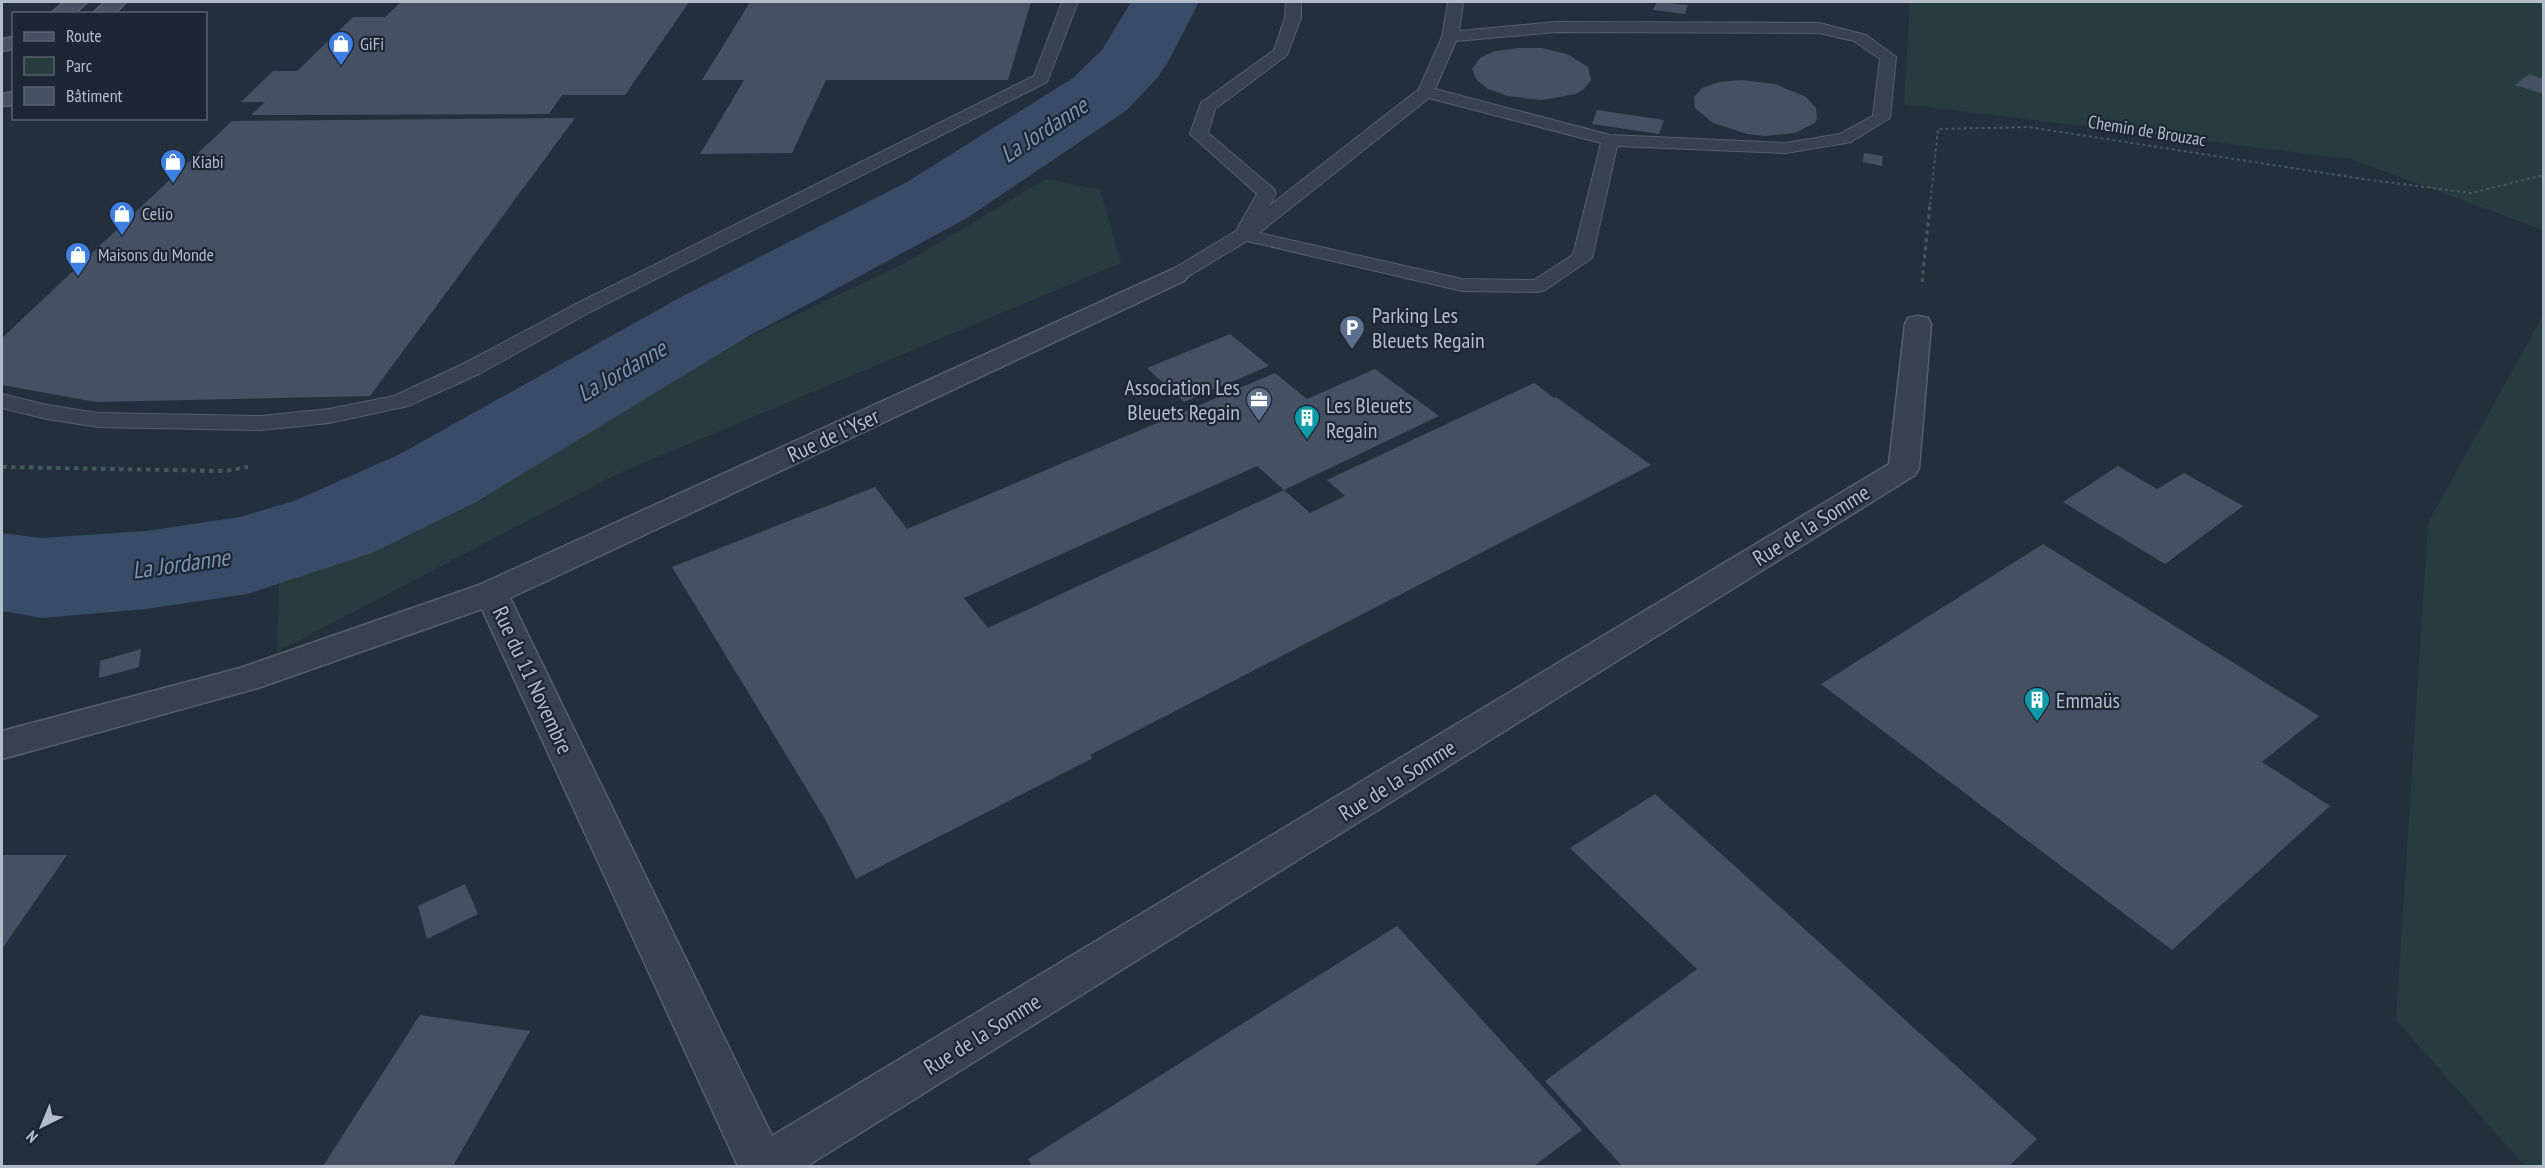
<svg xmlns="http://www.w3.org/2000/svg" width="2545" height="1168" font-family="'PT Sans Narrow',sans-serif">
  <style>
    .green { fill: #263c3f }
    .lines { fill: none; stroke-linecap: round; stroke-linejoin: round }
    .river { fill: #394c67; fill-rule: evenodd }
    .building { fill: #455162; fill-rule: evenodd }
    .lane-casing { stroke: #565f6c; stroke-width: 2 }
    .street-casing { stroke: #565f6c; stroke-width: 3 }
    .secondary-casing { stroke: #565f6c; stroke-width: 3 }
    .path-far2 { stroke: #44595c; stroke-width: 2; stroke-dasharray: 3 3; stroke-linecap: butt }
    .path-far1 { stroke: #44595c; stroke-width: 3; stroke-dasharray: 4 4; stroke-linecap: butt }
    .path { stroke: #44595c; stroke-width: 4; stroke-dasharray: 4.5 4.5; stroke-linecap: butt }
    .lane { fill: #38414e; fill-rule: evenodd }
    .street { fill: #38414e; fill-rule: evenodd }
    .secondary { fill: #465061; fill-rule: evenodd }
    .labels { text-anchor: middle; stroke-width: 4.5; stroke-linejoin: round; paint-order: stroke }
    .far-poi-label { font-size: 18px; fill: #b4bcc9; stroke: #1d2633; text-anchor: start }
    .far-street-label { font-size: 18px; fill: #b4bcc9; stroke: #1d2633 }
    .poi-label { font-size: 22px; fill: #b4bcc9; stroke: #1d2633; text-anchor: start }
    .street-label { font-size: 22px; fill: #b4bcc9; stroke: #1d2633 }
    .water-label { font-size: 24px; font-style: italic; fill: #7c92b1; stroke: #1d2633 }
  </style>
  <rect width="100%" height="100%" fill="#242f3e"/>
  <!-- green -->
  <g class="green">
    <path d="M1910,2H2543V230L2351,159L1904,104Z"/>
    <path d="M1046,179L1100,190L1121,263L617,474L277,652L279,575L692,364L903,264Z"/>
    <path d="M2543,315L2544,1166H2525L2396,1020L2428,523Z"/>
  </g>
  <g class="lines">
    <!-- river -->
    <path class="river" d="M1131,2H1199L1168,62L1157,78L1127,110L967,218L747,337L476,502L372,553L247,594L146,609L42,618L2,611V533L42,538L146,531L240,517L294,501L400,454L681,297L907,182L1073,78L1102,50Z"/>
  </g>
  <!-- building -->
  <g class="building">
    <path d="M401,2H689L625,95H562L549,114L251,115L265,102H241L273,71H297L353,17H385Z"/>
    <path d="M750,2H1031L1008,80H826L792,153L700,154L744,80H702Z"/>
    <path d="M1657,2H1660L1688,5L1685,14L1653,10Z"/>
    <path d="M1518,48H1542L1567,54L1588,67L1591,80L1584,89L1576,94L1542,100L1508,96L1488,89L1476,79L1472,69L1480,58L1495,51Z"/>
    <path d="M2529,74L2544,79V94L2515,85Z"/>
    <path d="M1742,80L1775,84L1806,97L1816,108L1817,118L1815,123L1795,133L1765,136L1747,134L1713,123L1695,108L1694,97L1702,88L1719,82Z"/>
    <path d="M1597,110L1664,120L1659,134L1592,124Z"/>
    <path d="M575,118L370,396L96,402L2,385V338L232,121Z"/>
    <path d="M1864,153L1883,156L1882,166L1863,162Z"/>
    <path d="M1230,334L1269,366L1184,402L1147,368Z"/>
    <path d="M1375,369L1439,416L1284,490L1310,513L1345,496L1327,480L1534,383L1554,398L1556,397L1651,465L1090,755L1093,758L856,879L825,819L672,567L875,487L907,529L1275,373L1307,399ZM1257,466L1284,490L988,628L964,598Z"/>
    <path d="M2118,466L2157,489L2184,473L2243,506L2165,564L2063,502Z"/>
    <path d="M2043,544L2319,716L2262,762L2330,806L2172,950L1821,684Z"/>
    <path d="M141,649L139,667L99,678L100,661Z"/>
    <path d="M1655,794L2037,1139L2009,1166H1622L1545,1081L1697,969L1570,848Z"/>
    <path d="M2,855H67L2,949Z"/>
    <path d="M465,884L478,914L427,939L418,906Z"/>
    <path d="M1397,926L1582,1130L1534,1166H1032L1028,1159Z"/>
    <path d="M420,1015L530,1031L453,1166H323Z"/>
  </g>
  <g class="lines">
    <defs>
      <g id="lane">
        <path d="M1062,2H1078L1047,82L590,312L479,374L408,406L329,423L261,430L98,427L47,419L2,408V394L47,405L98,413L261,416L329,409L394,396L463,364L576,304L1034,76Z"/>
        <path d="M1286,2H1301V18L1287,55L1215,109L1208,133L1274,189L1276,193L1269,206L1419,89L1442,37L1448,2H1463L1459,31L1556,22L1819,23L1866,35L1896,57L1890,118L1851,142L1786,153L1617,146L1592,258L1545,290L1538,292L1462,291L1247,241L1182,280H1168L1165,276L1168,272L1236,231L1257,194L1190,134L1201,103L1274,50L1285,18ZM1556,32L1819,33L1854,41L1880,59L1873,116L1840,134L1786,143L1610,135L1435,89L1456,41ZM1429,98L1601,143L1573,255L1534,280L1462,279L1259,233Z"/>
      </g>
      <path id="street" d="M1175,268L1184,271L1188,276L1184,281L510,598L772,1136L1889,464L1905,324L1908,318L1918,316L1928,318L1931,324L1919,468L1915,475L807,1166H738L482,609L258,688L2,759V731L240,668L479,585Z"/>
      <g id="secondary">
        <path d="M65,2H87L74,14H50Z"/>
        <path d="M105,2H126L114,14H92Z"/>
        <path d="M14,37V49L2,51V39Z"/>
        <path d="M14,92V105L2,106V94Z"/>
      </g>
    </defs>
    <!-- lane casing -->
    <use href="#lane" class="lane-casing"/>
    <!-- street casing -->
    <use href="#street" class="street-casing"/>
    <!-- secondary casing -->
    <use href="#secondary" class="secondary-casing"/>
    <!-- path-far2 -->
    <path class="path-far2" d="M1930,205L1938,129L2029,127L2363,179L2471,193L2544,175"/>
    <!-- path-far1 -->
    <path class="path-far1" d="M1922,282L1930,204"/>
    <!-- path -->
    <path class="path" d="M2,467L225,471L248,467"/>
    <!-- lane -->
    <use href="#lane" class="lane"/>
    <!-- street -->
    <use href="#street" class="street"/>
    <!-- secondary -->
    <use href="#secondary" class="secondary"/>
  </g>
  <!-- icons -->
  <defs>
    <symbol id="shop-pin" viewBox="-11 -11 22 30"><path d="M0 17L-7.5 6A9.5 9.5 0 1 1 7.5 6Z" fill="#3f7fe0" stroke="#1d2633"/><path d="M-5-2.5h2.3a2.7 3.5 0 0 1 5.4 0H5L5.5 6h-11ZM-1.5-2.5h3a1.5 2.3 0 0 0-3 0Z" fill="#fff"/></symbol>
    <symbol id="parking-pin" viewBox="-11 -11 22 30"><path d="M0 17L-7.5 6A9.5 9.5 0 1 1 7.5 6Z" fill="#5c6f8a" stroke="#1d2633"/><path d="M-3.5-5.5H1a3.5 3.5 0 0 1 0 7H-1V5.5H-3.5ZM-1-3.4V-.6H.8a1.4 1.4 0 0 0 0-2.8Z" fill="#fff"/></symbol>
    <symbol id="office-pin" viewBox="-11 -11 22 30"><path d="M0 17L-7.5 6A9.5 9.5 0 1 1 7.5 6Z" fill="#5c6f8a" stroke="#1d2633"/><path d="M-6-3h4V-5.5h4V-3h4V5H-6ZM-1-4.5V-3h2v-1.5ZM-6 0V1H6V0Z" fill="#fff"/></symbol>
    <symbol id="building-pin" viewBox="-11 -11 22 30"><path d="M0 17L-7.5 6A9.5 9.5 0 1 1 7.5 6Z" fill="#0f9aa8" stroke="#1d2633"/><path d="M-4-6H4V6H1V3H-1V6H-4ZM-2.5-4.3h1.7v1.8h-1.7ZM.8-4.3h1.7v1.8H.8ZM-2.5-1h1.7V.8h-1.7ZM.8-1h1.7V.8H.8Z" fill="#fff"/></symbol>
  </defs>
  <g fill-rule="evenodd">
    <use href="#shop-pin" x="326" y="29" width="30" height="40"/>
    <use href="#shop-pin" x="158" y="147" width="30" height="40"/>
    <use href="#shop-pin" x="107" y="199" width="30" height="40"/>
    <use href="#shop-pin" x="63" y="240" width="30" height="40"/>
    <use href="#parking-pin" x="1337" y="313" width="30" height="40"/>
    <use href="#office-pin" x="1244" y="385" width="30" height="40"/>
    <use href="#building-pin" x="1292" y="403" width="30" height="40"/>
    <use href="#building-pin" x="2022" y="685" width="30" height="40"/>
  </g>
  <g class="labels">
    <!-- far-poi labels -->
    <g class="far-poi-label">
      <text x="360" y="50">GiFi</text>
      <text x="192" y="168">Kiabi</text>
      <text x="142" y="220">Celio</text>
      <text x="98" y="261">Maisons du Monde</text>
    </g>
    <!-- far-street labels -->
    <g class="far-street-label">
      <text transform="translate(2147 131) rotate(9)" y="6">Chemin de Brouzac</text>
    </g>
    <!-- poi labels -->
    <g class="poi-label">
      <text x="1372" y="323">Parking Les<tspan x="1372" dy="25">Bleuets Regain</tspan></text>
      <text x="1240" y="395" text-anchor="end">Association Les<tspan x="1240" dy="25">Bleuets Regain</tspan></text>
      <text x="1326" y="413">Les Bleuets<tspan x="1326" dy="25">Regain</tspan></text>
      <text x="2056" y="708">Emmaüs</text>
    </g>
    <!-- street labels -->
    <g class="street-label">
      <text transform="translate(833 435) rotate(-25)" y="8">Rue de l'Yser</text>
      <text transform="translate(1811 525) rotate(-32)" y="8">Rue de la Somme</text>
      <text transform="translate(533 680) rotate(65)" y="8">Rue du 11 Novembre</text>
      <text transform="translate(1397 780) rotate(-32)" y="8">Rue de la Somme</text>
      <text transform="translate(982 1034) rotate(-32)" y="8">Rue de la Somme</text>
    </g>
    <!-- water labels -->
    <g class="water-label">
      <text transform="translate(1044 130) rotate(-33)" y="8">La Jordanne</text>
      <text transform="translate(622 371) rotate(-30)" y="8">La Jordanne</text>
      <text transform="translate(181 564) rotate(-8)" y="8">La Jordanne</text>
    </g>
  </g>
  <!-- border -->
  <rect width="2545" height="1168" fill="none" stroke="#b4bcc9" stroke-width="6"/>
  <!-- legend -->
  <rect x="12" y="12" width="195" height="108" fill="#1d2633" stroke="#59626f" stroke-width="1.5"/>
  <rect x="24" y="32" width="30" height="9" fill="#465061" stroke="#59626f" stroke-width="1.5"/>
  <text x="66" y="42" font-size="18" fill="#b4bcc9">Route</text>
  <rect x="24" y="57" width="30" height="18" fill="#263c3f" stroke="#59626f" stroke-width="1.5"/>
  <text x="66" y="72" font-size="18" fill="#b4bcc9">Parc</text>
  <rect x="24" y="87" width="30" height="18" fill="#455162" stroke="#59626f" stroke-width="1.5"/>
  <text x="66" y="102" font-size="18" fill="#b4bcc9">Bâtiment</text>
  <!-- north arrow -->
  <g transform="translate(42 1126) rotate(223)" stroke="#1d2633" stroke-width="4.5" paint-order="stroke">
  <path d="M0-4.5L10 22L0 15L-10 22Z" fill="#b4bcc9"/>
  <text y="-9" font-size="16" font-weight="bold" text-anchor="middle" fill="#b4bcc9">N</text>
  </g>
</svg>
